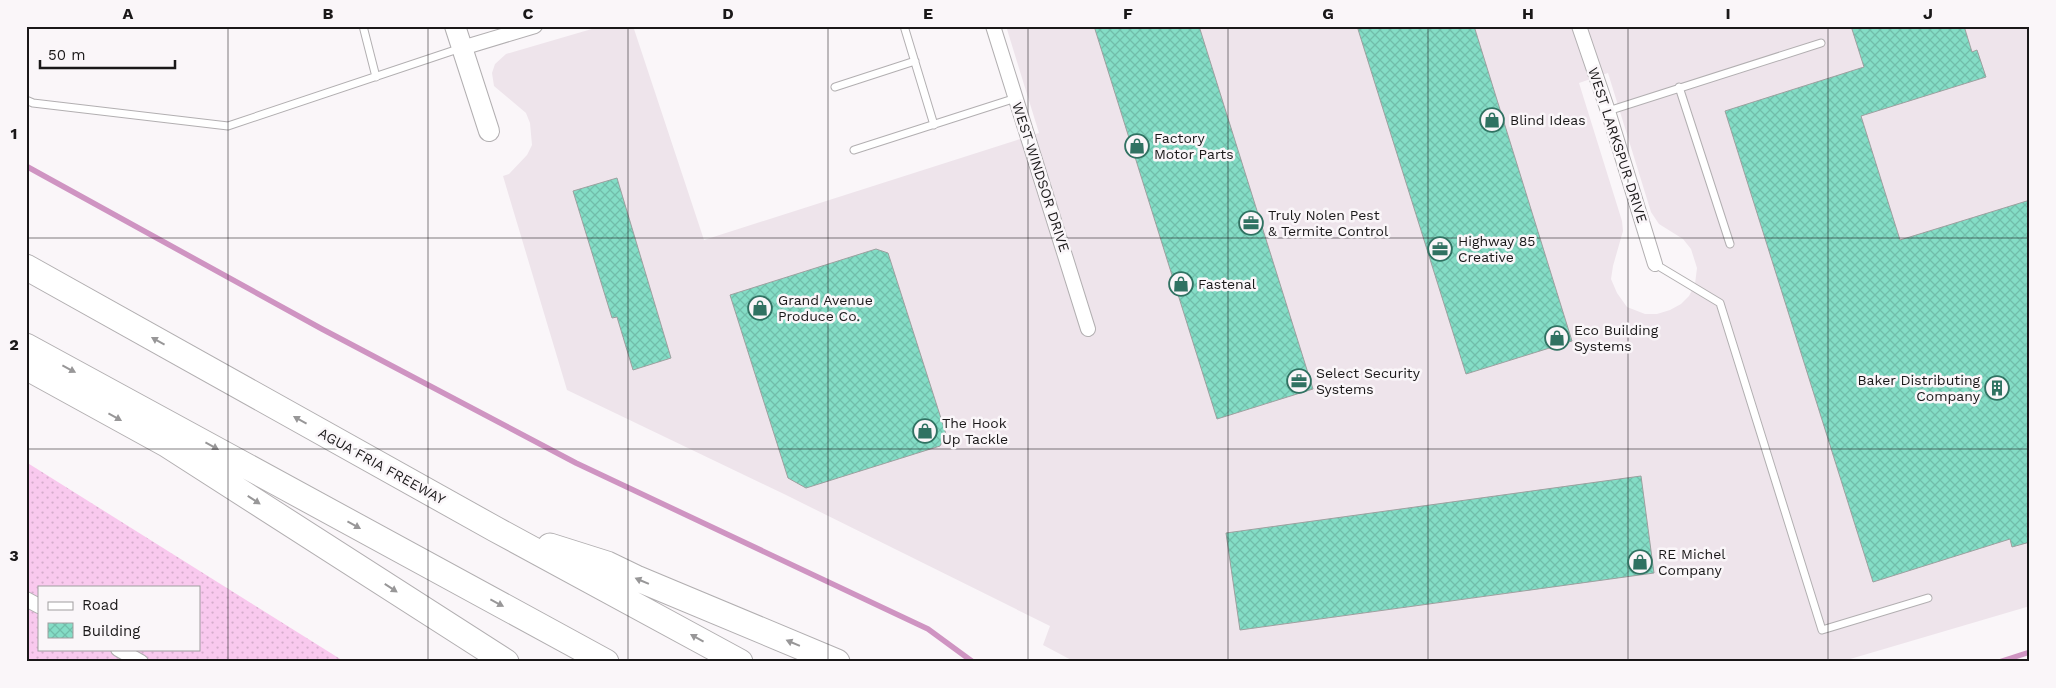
<svg xmlns="http://www.w3.org/2000/svg" width="2056" height="688" viewBox="0 0 2056 688" font-family="'Work Sans',sans-serif">
<style>
.built{fill:#eee4eb;fill-rule:evenodd}
.grass{fill:url(#grass-dots);fill-rule:evenodd}
.lines{fill:none;stroke-linecap:round;stroke-linejoin:round}
.stream{stroke:#cf94c2;stroke-width:5.5}
.building{fill:url(#building-cross-hatch);stroke:#9ca09f}
.lane-casing{stroke:#b2afb1;stroke-width:9}
.street-casing{stroke:#b2afb1;stroke-width:16}
.secondary-casing{stroke:#b2afb1;stroke-width:22}
.highway-casing{stroke:#b2afb1;stroke-width:27}
.lane{stroke:#fff;stroke-width:7}
.street{stroke:#fff;stroke-width:14}
.secondary{stroke:#fff;stroke-width:20}
.highway{stroke:#fff;stroke-width:25}
.oneway{fill:#989798}
.grid{fill:none;stroke:#1a1819;stroke-width:1;stroke-opacity:0.55}
.labels{text-anchor:middle;dominant-baseline:central;stroke-width:5;stroke-linejoin:round;paint-order:stroke}
.poi-label{font-size:14px;fill:#1a1819;stroke:#faf6f9;text-anchor:start}
.street-label{font-size:14px;fill:#1a1819;stroke:#faf6f9}
.neatline{fill:none;stroke:#1a1819;stroke-width:2}
.grid-label{font-size:16px;text-anchor:middle;font-weight:bold;fill:#1a1819}
</style>
<defs>
<pattern id="grass-dots" width="8" height="8" patternUnits="userSpaceOnUse" patternTransform="scale(1.25)"><rect width="8" height="8" fill="#f9c9ee"/><path d="M2 2h.1M6 6h.1" fill="none" stroke="#d5accc" stroke-width="1.8" stroke-linecap="round"/></pattern>
<pattern id="building-cross-hatch" width="8" height="8" patternUnits="userSpaceOnUse" patternTransform="scale(1.25)"><rect width="8" height="8" fill="#84ddc6"/><path d="M0 0l8 8M0 8l8-8" fill="none" stroke="#71bdaa"/></pattern>
</defs>
<rect width="100%" height="100%" fill="#faf6f9"/>
<path class="built" d="M602 26H633L704 240 1039 133 1006 26H2030V606L1840 662H1075L1043 645 1050 626 784 494 567 390 503 176 509 174 527 155 532 145 530 123 526 113 494 86 492 73 495 64 506 54ZM1608 73 1651 212 1659 224 1683 239 1691 249 1697 268 1695 284 1689 296 1681 304 1670 310 1657 314H1645L1627 307 1617 293 1611 279 1613 266 1623 231 1622 221 1579 83Z"/>
<path class="grass" d="M26 462 345 662H26ZM39 587H199V649H39Z"/>
<g class="lines">
<path class="stream" d="M26 166 322 329 576 463 928 629 973 662
M1999 662 2030 652"/>
</g>
<path class="building" d="M1094 26H1199L1313 389 1217 419Z
M1357 26H1474L1572 341 1466 374Z
M1851 26H1964L1972 52 1977 50 1986 77 1861 116 1900 240 2030 200V542L2012 547 2010 539 1873 582 1725 111 1864 67Z
M617 178 671 358 633 370 617 317 612 318 573 191Z
M876 249 888 253 946 434 940 446 806 488 788 478 730 295Z
M1641 476 1654 573 1240 630 1226 533Z"/>
<g class="lines">
<g class="lane-casing">
<path id="lane" d="M363 26 376 77
M904 26 934 125
M835 87 915 61
M1679 87 1730 244
M26 100 33 103 228 126 461 48
M1608 111 1821 43
M854 150 1016 98
M1655 264 1720 303 1822 630 1928 598"/>
</g>
<g class="street-casing">
<path id="street" d="M993 26 1088 329
M1579 26 1608 111 1655 264
M462 48 535 26
M26 599 39 606
M118 649 141 662"/>
</g>
<g class="secondary-casing">
<path id="secondary" d="M455 26 489 131"/>
</g>
<g class="highway-casing">
<path id="highway" d="M26 267 495 529 740 662
M26 346 606 662
M26 367 166 444 506 662
M550 546 607 564 636 578 837 662"/>
</g>
<use href="#lane" class="lane"/>
<use href="#street" class="street"/>
<use href="#secondary" class="secondary"/>
<use href="#highway" class="highway"/>
</g>
<defs><path id="oneway-solid" d="M-6-.8H1V-3.2L6.5 0L1 3.2V.8H-6Z" transform="scale(1.25)"/></defs>
<g class="oneway">
<use href="#oneway-solid" transform="translate(158 341) rotate(-151)"/>
<use href="#oneway-solid" transform="translate(69 369) rotate(28)"/>
<use href="#oneway-solid" transform="translate(115 417) rotate(29)"/>
<use href="#oneway-solid" transform="translate(300 420) rotate(-151)"/>
<use href="#oneway-solid" transform="translate(212 446) rotate(29)"/>
<use href="#oneway-solid" transform="translate(254 500) rotate(33)"/>
<use href="#oneway-solid" transform="translate(354 525) rotate(29)"/>
<use href="#oneway-solid" transform="translate(642 581) rotate(-157)"/>
<use href="#oneway-solid" transform="translate(391 588) rotate(33)"/>
<use href="#oneway-solid" transform="translate(497 603) rotate(28)"/>
<use href="#oneway-solid" transform="translate(697 638) rotate(-151)"/>
<use href="#oneway-solid" transform="translate(793 643) rotate(-157)"/>
</g>
<path class="grid" d="M228 26V662M428 26V662M628 26V662M828 26V662M1028 26V662M1228 26V662M1428 26V662M1628 26V662M1828 26V662M26 238H2030M26 449H2030"/>
<defs>
<g id="shop-ring" transform="scale(1.25)"><circle r="9.5" fill="#faf6f9" stroke="#307262" stroke-width="1.5"/><path d="M-5-2.5h2.3a2.7 3.5 0 0 1 5.4 0H5L5.5 6h-11ZM-1.5-2.5h3a1.5 2.3 0 0 0-3 0Z" fill="#307262"/></g>
<g id="office-ring" transform="scale(1.25)"><circle r="9.5" fill="#faf6f9" stroke="#307262" stroke-width="1.5"/><path d="M-6-3h4V-5.5h4V-3h4V5H-6ZM-1-4.5V-3h2v-1.5ZM-6 0V1H6V0Z" fill="#307262"/></g>
<g id="building-ring" transform="scale(1.25)"><circle r="9.5" fill="#faf6f9" stroke="#307262" stroke-width="1.5"/><path d="M-4-6H4V6H1V3H-1V6H-4ZM-2.5-4.3h1.7v1.8h-1.7ZM.8-4.3h1.7v1.8H.8ZM-2.5-1h1.7V.8h-1.7ZM.8-1h1.7V.8H.8Z" fill="#307262"/></g>
</defs>
<g fill-rule="evenodd">
<use href="#shop-ring" x="1492" y="120"/>
<use href="#shop-ring" x="1137" y="146"/>
<use href="#office-ring" x="1251" y="223"/>
<use href="#office-ring" x="1440" y="249"/>
<use href="#shop-ring" x="1181" y="284"/>
<use href="#shop-ring" x="760" y="308"/>
<use href="#shop-ring" x="1557" y="338"/>
<use href="#office-ring" x="1299" y="381"/>
<use href="#building-ring" x="1997" y="388"/>
<use href="#shop-ring" x="925" y="431"/>
<use href="#shop-ring" x="1640" y="562"/>
</g>
<g class="labels">
<g class="poi-label">
<text x="1510" y="120">Blind Ideas</text>
<text x="1154" y="138">Factory<tspan x="1154" dy="16">Motor Parts</tspan></text>
<text x="1268" y="215">Truly Nolen Pest<tspan x="1268" dy="16">&amp; Termite Control</tspan></text>
<text x="1458" y="241">Highway 85<tspan x="1458" dy="16">Creative</tspan></text>
<text x="1198" y="284">Fastenal</text>
<text x="778" y="300">Grand Avenue<tspan x="778" dy="16">Produce Co.</tspan></text>
<text x="1574" y="330">Eco Building<tspan x="1574" dy="16">Systems</tspan></text>
<text x="1316" y="373">Select Security<tspan x="1316" dy="16">Systems</tspan></text>
<text x="1980" y="380" text-anchor="end">Baker Distributing<tspan x="1980" dy="16">Company</tspan></text>
<text x="942" y="423">The Hook<tspan x="942" dy="16">Up Tackle</tspan></text>
<text x="1658" y="554">RE Michel<tspan x="1658" dy="16">Company</tspan></text>
</g>
<g class="street-label">
<text transform="translate(1618 145) rotate(72)">WEST LARKSPUR DRIVE</text>
<text transform="translate(1041 177) rotate(72)">WEST WINDSOR DRIVE</text>
<text transform="translate(382 466) rotate(29)">AGUA FRIA FREEWAY</text>
</g>
</g>
<rect width="2056" height="688" fill="none" stroke="#faf6f9" stroke-width="55"/>
<rect x="38" y="586" width="162" height="65" fill="#faf6f9" stroke="#a09d9f"/>
<rect x="48" y="602" width="25" height="8" fill="#ffffff" stroke="#a09d9f"/>
<text x="82" y="610" font-size="15" fill="#1a1819">Road</text>
<rect x="48" y="623" width="25" height="15" fill="url(#building-cross-hatch)" stroke="#a09d9f"/>
<text x="82" y="636" font-size="15" fill="#1a1819">Building</text>
<path d="M40 60v8h135v-8" fill="none" stroke="#1a1819" stroke-width="2.5"/>
<text x="48" y="60" font-size="15" fill="#1a1819" stroke="#faf6f9" stroke-width="4" paint-order="stroke">50 m</text>
<rect x="28" y="28" width="2000" height="632" class="neatline"/>
<g class="grid-label">
<text x="128" y="19">A</text>
<text x="328" y="19">B</text>
<text x="528" y="19">C</text>
<text x="728" y="19">D</text>
<text x="928" y="19">E</text>
<text x="1128" y="19">F</text>
<text x="1328" y="19">G</text>
<text x="1528" y="19">H</text>
<text x="1728" y="19">I</text>
<text x="1928" y="19">J</text>
<text x="14" y="139">1</text>
<text x="14" y="350">2</text>
<text x="14" y="561">3</text>
</g>
</svg>
